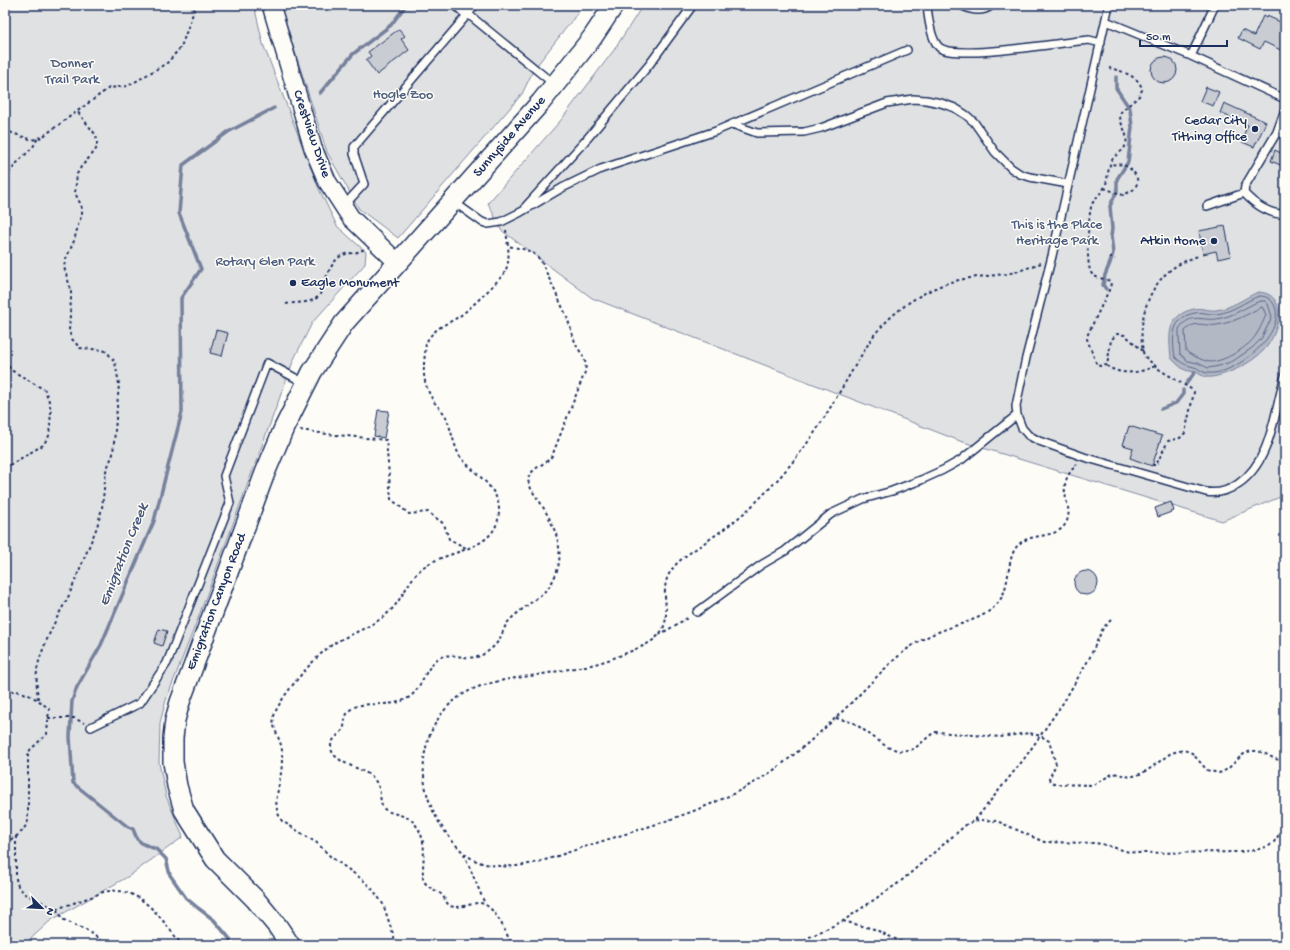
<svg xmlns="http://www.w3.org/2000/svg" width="1290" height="950" viewBox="0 0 1290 950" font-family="'Gochi Hand',sans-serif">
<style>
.green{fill:#e0e1e3;stroke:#7e88a0}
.water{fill:#b3b8c5;stroke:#76819c}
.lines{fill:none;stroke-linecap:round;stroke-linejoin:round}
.shore{stroke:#586687;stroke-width:1}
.stream{stroke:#76819c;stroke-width:3.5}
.building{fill:#c9ccd3;stroke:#1b2f5e}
.service-casing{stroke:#1b2f5e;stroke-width:10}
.tertiary-casing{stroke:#1b2f5e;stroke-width:20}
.secondary-casing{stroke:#1b2f5e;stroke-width:22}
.path{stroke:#1b2f5e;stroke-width:2;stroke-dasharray:3 3;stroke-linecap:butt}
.service{stroke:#fdfcf7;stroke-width:7}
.tertiary{stroke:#fdfcf7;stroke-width:17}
.secondary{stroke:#fdfcf7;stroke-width:19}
.poi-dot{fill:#1b2f5e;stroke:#fdfcf7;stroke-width:1.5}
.labels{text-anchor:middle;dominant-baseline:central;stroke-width:3;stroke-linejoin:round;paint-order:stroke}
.park-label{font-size:14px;fill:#4c5c7f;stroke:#fdfcf7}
.poi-label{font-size:14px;fill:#1b2f5e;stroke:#fdfcf7;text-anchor:end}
.street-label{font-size:14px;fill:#1b2f5e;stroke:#fdfcf7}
.water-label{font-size:15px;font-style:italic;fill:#49587d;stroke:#fdfcf7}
</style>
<rect width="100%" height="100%" fill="#fdfcf7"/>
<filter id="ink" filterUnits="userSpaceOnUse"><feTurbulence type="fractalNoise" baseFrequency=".025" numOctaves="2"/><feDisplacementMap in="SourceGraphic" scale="8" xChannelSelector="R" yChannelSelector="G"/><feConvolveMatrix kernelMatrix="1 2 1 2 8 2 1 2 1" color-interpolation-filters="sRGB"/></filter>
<g filter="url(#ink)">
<path class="green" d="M5 5H254L263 44 319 189 337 226 366 252 365 264 312 323 294 359 200 613 166 700 160 723 159 763 166 796 183 837 129 876 50 921 24 945H5Z
M280 5H584L534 69 522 94 398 238 359 209 327 152Z
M643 5H1285V495L1222 521 960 441 592 298 501 230 488 203 561 120 614 50Z"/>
<path class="water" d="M1258 292C1290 293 1279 335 1263 351 1253 361 1240 368 1227 373 1221 375 1212 378 1206 377 1202 376 1198 373 1195 372 1191 371 1186 371 1183 369 1179 366 1175 362 1171 358 1169 336 1166 315 1194 309 1201 307 1208 311 1216 310 1232 308 1244 298 1258 292Z"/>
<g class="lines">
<path class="shore" d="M1259 296C1267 296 1272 299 1275 307 1285 335 1234 376 1208 373 1204 373 1200 370 1197 368 1185 364 1185 366 1175 357 1172 338 1171 317 1195 313 1202 311 1209 315 1217 314 1235 311 1243 302 1259 296Z
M1260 301H1265L1268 304 1272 317 1261 339 1252 348 1233 361 1219 366 1208 368 1198 363 1188 361 1180 354 1179 337V329C1190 312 1202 321 1216 319 1236 316 1244 307 1260 301Z
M1261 307 1263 308 1266 315C1263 322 1260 329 1256 335 1249 347 1225 361 1211 362 1206 362 1190 355 1186 351L1185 331C1195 319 1205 327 1217 325 1235 322 1246 315 1261 307Z"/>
<path class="stream" d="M320 93 353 54 391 25 406 5
M1106 289 1103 285 1105 275 1110 263 1113 253 1111 236 1112 229 1110 206 1117 191V179L1128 162 1132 127 1130 109 1116 88V77
M1186 384 1195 372
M1161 409 1176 403 1183 394V390
M235 945 214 920 198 908 186 898 170 875 166 859 156 849 143 844 137 839 133 829 128 827 73 783 70 737 72 701 77 687 101 645 154 521 182 412 181 298 201 269 179 213 183 165 228 132 274 108"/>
</g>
<path class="building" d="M1263 16 1266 18 1267 16 1285 24V52L1264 42 1260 49 1238 38 1242 30 1254 36Z
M399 29 405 36 401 39 409 50 377 75 366 60 371 56 368 52Z
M1151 70a13 13 0 1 1 26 0a13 13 0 1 1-26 0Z
M1206 87 1219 92 1213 106 1200 101Z
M1224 103 1266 122 1257 142H1256L1254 147 1242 142 1245 136H1243L1248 125 1220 113Z
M1275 150 1285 155V167L1271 161Z
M1225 226 1231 256 1218 259 1216 251 1203 254 1199 231Z
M216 330 228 333 222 356 210 353Z
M378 410 389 411 384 438 374 436Z
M1129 426 1162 436 1152 466 1130 458 1133 448 1123 445Z
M1171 502 1174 511 1158 517 1155 508Z
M1074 583a12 12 0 1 1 24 0a12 12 0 1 1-24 0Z
M159 629 167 631 162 646 154 643Z"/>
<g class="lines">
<g class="service-casing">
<path id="service" d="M455 5 467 16
M927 5C928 16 931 41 940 48 958 60 1063 42 1089 40L1101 43
M961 5C972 11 982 13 992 5
M1109 5 1052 256 1026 358 1016 406 1017 415 1022 428 1028 435 1039 441 1084 457 1206 492C1218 494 1228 491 1238 484 1272 461 1274 412 1285 376
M468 14 475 5
M1106 21 1191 56 1285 99
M1191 56 1215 5
M1285 110 1277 132 1285 135
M732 124 757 133 804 132 821 128 887 103 913 99 926 100 941 103 955 108 966 115 974 122 995 152 1011 168 1020 174 1030 177 1068 184
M1277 132 1245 186 1244 193C1254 204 1270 215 1285 214
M454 202 482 222 488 224 501 222 521 212 562 188 601 169 716 131 907 50
M526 206 586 140 649 65 693 5
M1207 206 1244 193
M345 207 351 198 364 184 354 154V147L468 14 555 85
M697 612 761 565 785 551 831 514 863 499 892 491 921 480 943 470 961 460 1017 415
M91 727 140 703 167 663 230 503 224 476 267 363 305 383"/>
</g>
<g class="tertiary-casing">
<path id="tertiary" d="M271 5 313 148 327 181 351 218 398 263"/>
</g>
<g class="secondary-casing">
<path id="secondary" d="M290 945 278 927 255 899 215 859 184 810 177 786 173 762V738L175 720 180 702 265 473 284 428 312 372 344 323 541 102 592 38 614 5"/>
</g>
<path class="path" d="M5 129 12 133 32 140 42 137 109 88 128 86 167 63 181 47 196 5
M5 178 17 163 33 147 38 138
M1104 188 1123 195C1127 193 1134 191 1136 186 1141 178 1131 167 1123 165 1119 164 1115 164 1110 165
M506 230 508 246C522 249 532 249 541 261L567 317 576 345 583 356 586 364 585 372 552 456C545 465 532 467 528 479 529 488 535 495 540 502 551 520 562 541 559 562 558 570 554 580 549 587 538 599 520 609 508 622 504 627 503 633 500 638 496 646 487 653 480 656 468 661 452 652 441 657 427 663 423 685 412 695 393 712 362 697 349 711 343 718 346 726 342 731 338 736 330 740 331 748 333 763 361 767 372 777 383 788 378 796 383 808 392 816 407 813 415 824 426 838 424 852 423 868 423 873 422 877 424 881 427 887 435 890 441 894 445 898 446 903 450 906 460 909 469 904 478 903 494 902 506 933 512 945
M1109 257 1115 259
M1041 263C1030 267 1018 272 1006 274 988 276 969 277 951 282 920 292 895 310 874 335 854 366 837 398 817 429 801 453 782 476 762 496 746 513 726 528 707 541 695 550 679 558 671 571 653 596 685 626 643 646 627 653 608 661 591 665 573 668 555 672 537 675 496 681 457 684 435 724 415 760 423 803 447 834 462 854 473 864 499 866 529 869 561 854 590 845 653 825 725 806 778 767 806 746 831 723 855 699 872 682 888 664 906 650 917 642 929 635 941 631 960 623 983 620 997 604 1012 587 1005 559 1018 545 1030 532 1057 540 1066 523 1076 504 1051 490 1077 464
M286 304C297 302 311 304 319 296 325 284 329 261 343 255 350 252 357 254 364 249
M1143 351 1125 335 1117 334 1111 340 1107 366C1122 376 1140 373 1155 366
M5 361 11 370 45 390 49 401 51 412 49 436 43 445 5 468
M1107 365 1100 366 1097 365 1087 339 1088 334 1110 288 1111 283C1107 277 1097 280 1092 274 1085 267 1088 214 1092 204 1096 197 1103 192 1106 184 1108 176 1108 167 1112 160 1116 153 1124 152 1126 144 1129 130 1117 124 1121 112L1139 96 1142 90C1141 77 1120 70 1109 68
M300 430 327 434 386 440 391 499 409 514 428 512 444 524 449 539 468 549
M1152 465H1156L1168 441 1180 438 1185 433 1194 392 1191 389 1160 370 1144 356C1137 327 1145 292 1168 272 1177 264 1187 260 1198 256
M659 635 689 617
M5 691C22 689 37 698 49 709L47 734 30 750 28 755V821C24 831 16 839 5 841
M38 699C37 690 36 680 37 671 38 656 58 613 67 600L97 527 102 508 106 471 113 454 119 384 115 362 107 352 103 350 80 348 72 339 69 331 71 299V290L64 267 65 261 74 241 79 222 82 215V209L81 205 75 193 77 174 81 167 95 151 97 147V139L95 134 77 111
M48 718H74L84 723
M836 718 854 723 887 747 900 751 914 749 933 733 936 732 1000 737 1029 733 1041 736 1049 741 1056 764 1049 779 1050 781 1056 784 1093 785 1114 773 1130 777 1140 774 1148 770 1171 753 1184 750 1192 753 1207 770 1218 773C1232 771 1238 753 1252 751 1265 750 1273 761 1285 761
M975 820 1024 759 1063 703 1089 659 1103 628 1111 620
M16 836V879L18 886 25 894 56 909 64 920 90 932 106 945
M464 854 485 904
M56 909C68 905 79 901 91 897 97 895 103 891 109 891 143 887 163 922 182 945
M843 921 874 929 908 945
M395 945 394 937 383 904 374 891 363 880 331 857 317 843 282 821C272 806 278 794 280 778 282 770 282 761 282 754 283 739 269 728 275 713 283 693 319 651 338 641 357 631 377 625 392 609 404 596 410 576 425 566 450 549 499 551 499 510 499 486 471 472 459 455 453 442 451 429 446 417 443 410 436 406 433 400 420 379 424 366 426 343 435 325 451 324 465 312 478 301 491 288 503 275 509 266 509 257 508 246
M793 945 843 921 900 882 967 824 974 821 982 820 997 821 1044 842 1094 843 1102 844 1129 852 1139 853 1241 852 1259 849 1269 846 1274 842 1285 826"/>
<use href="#service" class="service"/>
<use href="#tertiary" class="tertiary"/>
<use href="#secondary" class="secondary"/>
</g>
</g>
<g class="poi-dot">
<circle cx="1255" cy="129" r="4"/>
<circle cx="1214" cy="241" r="4"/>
<circle cx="293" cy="283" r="4"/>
</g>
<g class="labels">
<g class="park-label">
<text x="72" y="64">Donner<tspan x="72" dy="16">Trail Park</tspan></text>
<text x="403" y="95">Hogle Zoo</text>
<text x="1057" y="225">This is the Place<tspan x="1057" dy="16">Heritage Park</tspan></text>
<text x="265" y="262">Rotary Glen Park</text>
</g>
<g class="poi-label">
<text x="1247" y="121">Cedar City<tspan x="1247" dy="16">Tithing Office</tspan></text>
<text x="1206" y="241">Atkin Home</text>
<text x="301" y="283" text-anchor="start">Eagle Monument</text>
</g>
<g class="street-label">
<text transform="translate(311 134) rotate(71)">Crestview Drive</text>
<text transform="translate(510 137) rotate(-49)">Sunnyside Avenue</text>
<text transform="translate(217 602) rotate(-69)">Emigration Canyon Road</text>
</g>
<g class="water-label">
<text transform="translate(124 555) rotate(-68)">Emigration Creek</text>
</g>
</g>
<rect width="1290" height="950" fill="none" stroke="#fdfcf7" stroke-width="20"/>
<rect x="10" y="10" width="1270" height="930" fill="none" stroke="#1b2f5e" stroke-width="1.5" filter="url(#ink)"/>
<g transform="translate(42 908) rotate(114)" stroke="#fdfcf7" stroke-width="3" paint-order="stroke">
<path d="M0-3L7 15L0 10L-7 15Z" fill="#1b2f5e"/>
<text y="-6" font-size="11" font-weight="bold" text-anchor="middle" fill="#1b2f5e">N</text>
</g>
<path d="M1140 40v6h87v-6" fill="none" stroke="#1b2f5e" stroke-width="2"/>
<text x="1146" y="40" font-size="12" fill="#1b2f5e" stroke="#fdfcf7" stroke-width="3" paint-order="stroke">50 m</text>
</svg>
